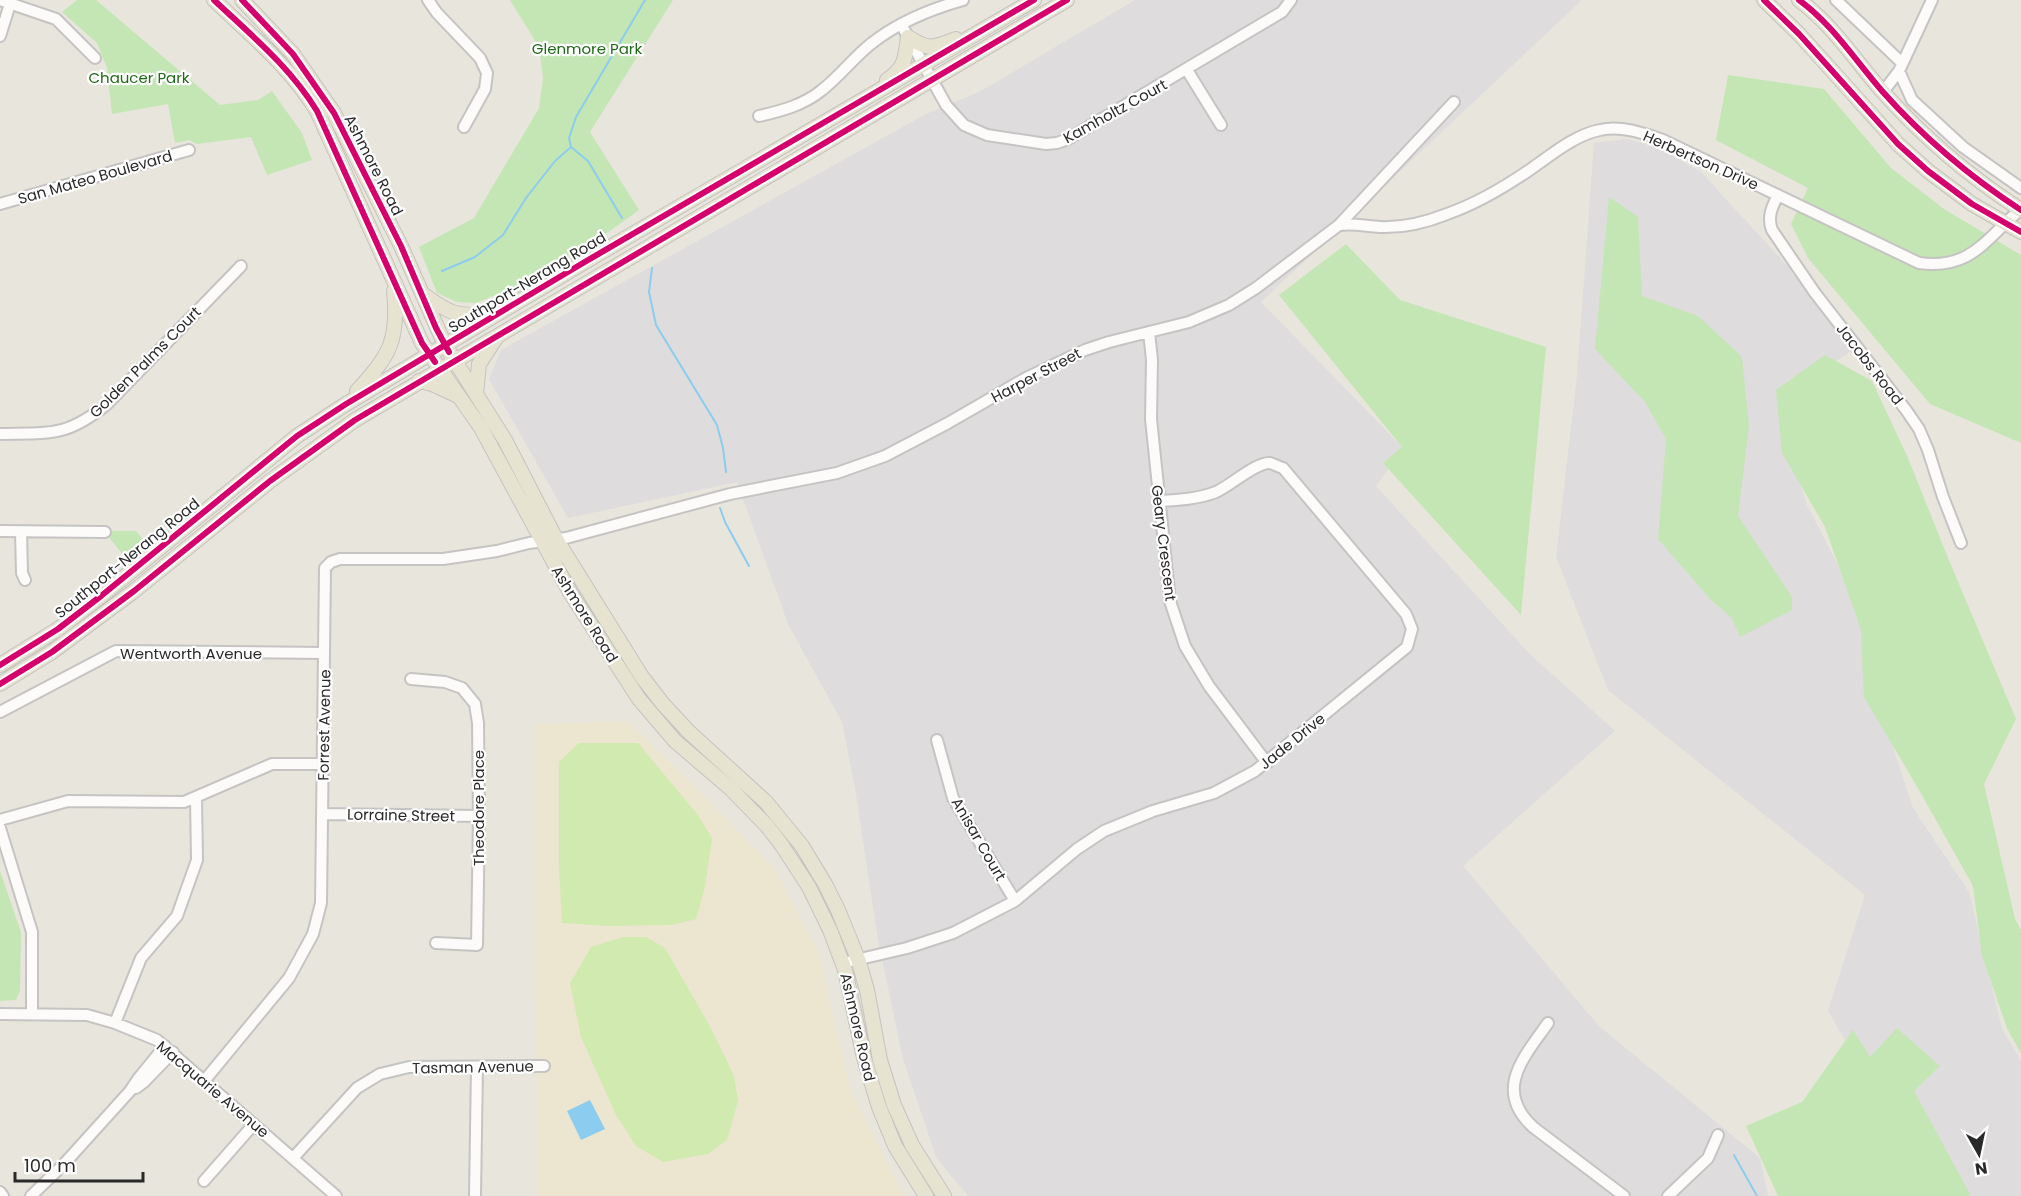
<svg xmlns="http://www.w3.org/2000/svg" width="2021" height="1196" viewBox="0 0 2021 1196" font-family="Poppins,sans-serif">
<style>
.industrial{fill:#dedcdd}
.education{fill:#ece6d1}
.green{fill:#c4e6b4}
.pitch{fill:#d0eab0}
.water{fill:#8cccee}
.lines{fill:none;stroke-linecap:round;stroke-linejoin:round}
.stream{stroke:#8cccee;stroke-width:2}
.minor-casing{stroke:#c5c4c3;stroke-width:14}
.major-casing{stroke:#c4c3c0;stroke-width:16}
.minor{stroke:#fcfbfa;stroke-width:10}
.major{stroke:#e7e3d1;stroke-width:14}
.cycleway-casing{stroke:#fff;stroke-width:10}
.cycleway{stroke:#d6006c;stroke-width:6}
.labels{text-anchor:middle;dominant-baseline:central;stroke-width:4.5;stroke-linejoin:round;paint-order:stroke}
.park-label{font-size:15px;fill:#1e6a15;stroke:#fff}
.street-label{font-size:15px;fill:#292929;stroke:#fff}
</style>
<rect width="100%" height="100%" fill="#e8e5dd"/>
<path class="industrial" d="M1135 0H1582L1261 302 1403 448 1376 486 1530 654 1615 731 1463 866 1600 1027 1760 1158 1768 1196H968L936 1157 903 1059 878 940 855 788 842 722 788 624 737 482 568 518 489 379 501 350 926 114 981 91Z
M1627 139 1657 147 1701 172 1791 270 1851 351 1783 396 1788 445 1807 505 1865 617 1874 690 1913 808 1969 892 2002 1029 2021 1061V1196H1937L1828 1011 1865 895 1608 690 1556 557 1577 376 1594 143Z"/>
<path class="education" d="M628 721 695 787 775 869 819 954 851 1091 904 1196H537L535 724Z"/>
<path class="green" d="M77 0H96L220 105 258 100 272 91 302 133 312 160 267 175 251 137 197 144 189 140 175 143 168 104 112 114 107 68 97 43 62 12Z
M510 0H673L590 132 639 210 610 231 510 289 476 303 457 302 437 293 419 247 474 218 539 108 543 78 539 47Z
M1728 75 1824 89 1891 168 1944 209 2021 255V443L1930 404 1808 258 1791 224 1808 188 1716 140Z
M1609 197 1638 217 1642 296 1698 316 1742 357 1749 426 1738 516 1792 597V610L1740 637 1732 618 1711 600 1658 539 1666 439 1645 402 1595 349Z
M1346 244 1400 300 1546 347 1521 615 1383 463 1402 447 1279 295Z
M1825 355 1872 381 1908 458 1948 558 2016 719 1984 784 2015 919 2021 930V1054L2007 1028 1982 956 1973 886 1919 790 1864 697 1861 630 1825 527 1782 453 1776 390Z
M107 531H136L144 541 124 556 107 535Z
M0 871 21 932 20 991 16 1000 0 1001Z
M1897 1028 1940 1066 1914 1091 1971 1196H1778L1746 1126 1802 1102 1853 1030 1870 1057Z"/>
<path class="pitch" d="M579 743H638L697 814 712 838 705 887 696 919 672 925 607 926 562 923 559 867V762Z
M623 937H646L665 948 712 1030 734 1076 738 1101 727 1140 708 1154 663 1162 636 1146 616 1115 581 1037 570 983 591 947Z"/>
<path class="water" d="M590 1100 605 1129 581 1140 567 1111Z"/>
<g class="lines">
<path class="stream" d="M622 218 588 161 571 147 569 138 576 117 645 0
M652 268 649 292 656 325 717 425 723 448 726 472
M442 271 475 257 503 235 526 198 555 161 571 147
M720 508 725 522 749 566
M1734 1155 1757 1196"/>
<g class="minor-casing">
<path id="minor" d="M0 0 56 19 95 58
M428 0 437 13 480 58 487 73 485 89 464 127
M1836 0 1902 63
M901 24 946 105 964 125 987 135 1046 144 1057 143 1068 139 1282 12 1291 0
M0 36 10 4
M1187 70 1221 125
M1899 71 1912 100 1963 147 2021 188
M1883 92 1899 71 1932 0
M759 116C781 111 804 105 822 90 840 76 854 57 872 43 900 21 931 9 963 0
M1778 195C1772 207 1767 217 1772 230L1815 293 1906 410 1919 429 1928 450 1943 497 1961 543
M0 204 189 150
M1339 225C1353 223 1365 226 1380 227 1402 228 1427 222 1447 214 1476 204 1503 188 1528 171 1550 156 1574 135 1600 130 1621 125 1643 133 1663 140L1919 263C1972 270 1985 239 2021 209
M1149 332 1152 360 1151 419 1170 601 1185 646 1209 686 1267 763
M0 434C50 433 67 437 107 404L241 266
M0 531 105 532
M21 532 22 573 25 580
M411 679 445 682 462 688 475 704 478 723 479 816 477 945 436 943
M0 712 116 651 324 653
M937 740 953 798 1015 901
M323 814 479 816
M0 820 68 801 184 802 272 764H323
M0 828 32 932V1014
M843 963 907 948 953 933 1015 901 1077 849 1104 831 1153 811 1214 793 1255 771 1407 647 1412 629 1406 614 1283 468C1279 467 1274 464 1270 463 1256 462 1230 486 1216 492 1198 499 1178 500 1159 501
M0 1014 87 1015 115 1023 157 1040 336 1196
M115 1023 141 958 177 916 197 860 196 797
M1548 1023C1524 1057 1493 1090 1533 1127L1624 1196
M205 1080 289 978 313 934 321 903 325 568 331 562 340 559H443L497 551 529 543 566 538 730 494 837 473 885 456 948 423 1026 378 1085 350 1109 342 1189 322 1229 305 1256 288 1339 225 1454 102
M136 1088 144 1082 173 1052
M293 1158 357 1088 380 1074 409 1067 544 1066
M204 1181 254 1124
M0 1192 3 1196
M31 1196 64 1164 130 1091 138 1079 165 1046
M475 1196 477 1067
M1668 1196 1708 1158 1718 1135"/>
</g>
<g class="major-casing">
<path id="major" d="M214 0C251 35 290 67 317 111L422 343 481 428 571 594 639 699 675 741 731 789 767 826 781 844 809 887 830 930 845 970 864 1058 879 1107 895 1146 926 1196
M242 0 293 54 334 113 401 246 445 345 505 440 556 539 642 677 663 704 689 732 766 802 802 846 825 884 838 910 858 959 867 990 880 1060 894 1105 912 1145 944 1196
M1764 0 1799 34 1898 144 1928 171 1972 204 2021 232
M1799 0C1832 24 1855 60 1882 91 1923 137 1970 177 2021 210
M887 80C906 67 905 58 908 37 930 51 932 48 956 39
M423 294C452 316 458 316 494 315
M419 381 432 384 458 396
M357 391C390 355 399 340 394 291
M476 394 479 364 496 338
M0 665 58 629 101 596 297 436 346 404 583 263 1034 0
M0 684 52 652 134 591 270 481 355 420 1067 0"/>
</g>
<use href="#minor" class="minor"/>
<use href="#major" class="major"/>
<g class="cycleway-casing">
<path id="cycleway" d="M214 0C251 35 290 67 317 111L422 343 435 362
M242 0 293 54 334 113 401 246 436 328 449 352
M1764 0 1799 34 1898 144 1928 171 1972 204 2021 232
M1799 0C1832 24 1855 60 1882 91 1923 137 1970 177 2021 210
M0 665 58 629 101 596 297 436 346 404 583 263 1034 0
M0 684 52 652 134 591 270 481 355 420 1067 0"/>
</g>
<use href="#cycleway" class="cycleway"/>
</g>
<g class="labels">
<g class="park-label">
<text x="587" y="48">Glenmore Park</text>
<text x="139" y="77">Chaucer Park</text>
</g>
<g class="street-label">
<text transform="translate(1115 111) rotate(-29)">Kamholtz Court</text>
<text transform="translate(1701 160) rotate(24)">Herbertson Drive</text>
<text transform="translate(374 165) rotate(63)">Ashmore Road</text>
<text transform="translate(95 177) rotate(-16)">San Mateo Boulevard</text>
<text transform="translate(527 282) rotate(-31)">Southport-Nerang Road</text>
<text transform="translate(145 362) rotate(-45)">Golden Palms Court</text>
<text transform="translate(1870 364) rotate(52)">Jacobs Road</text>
<text transform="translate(1036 375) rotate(-28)">Harper Street</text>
<text transform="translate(1164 543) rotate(83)">Geary Crescent</text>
<text transform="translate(127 558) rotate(-39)">Southport-Nerang Road</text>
<text transform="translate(585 614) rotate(58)">Ashmore Road</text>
<text x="191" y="653">Wentworth Avenue</text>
<text transform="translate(324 725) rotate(-89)">Forrest Avenue</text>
<text transform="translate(1292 741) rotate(-39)">Jade Drive</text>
<text transform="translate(478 808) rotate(-90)">Theodore Place</text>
<text transform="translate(401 815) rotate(1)">Lorraine Street</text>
<text transform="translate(979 839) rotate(60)">Anisar Court</text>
<text transform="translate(858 1027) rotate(77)">Ashmore Road</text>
<text transform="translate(473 1067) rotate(-1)">Tasman Avenue</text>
<text transform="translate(213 1089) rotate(40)">Macquarie Avenue</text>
</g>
</g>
<g transform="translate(1979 1154) rotate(171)" stroke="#ffffff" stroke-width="4.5" paint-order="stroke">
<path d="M0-4.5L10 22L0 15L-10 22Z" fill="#292929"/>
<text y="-9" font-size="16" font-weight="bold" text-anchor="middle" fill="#292929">N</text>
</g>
<path d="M15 1172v9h128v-9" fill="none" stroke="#292929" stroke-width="3"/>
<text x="24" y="1172" font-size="18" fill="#292929" stroke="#ffffff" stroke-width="4.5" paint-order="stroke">100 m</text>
</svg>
